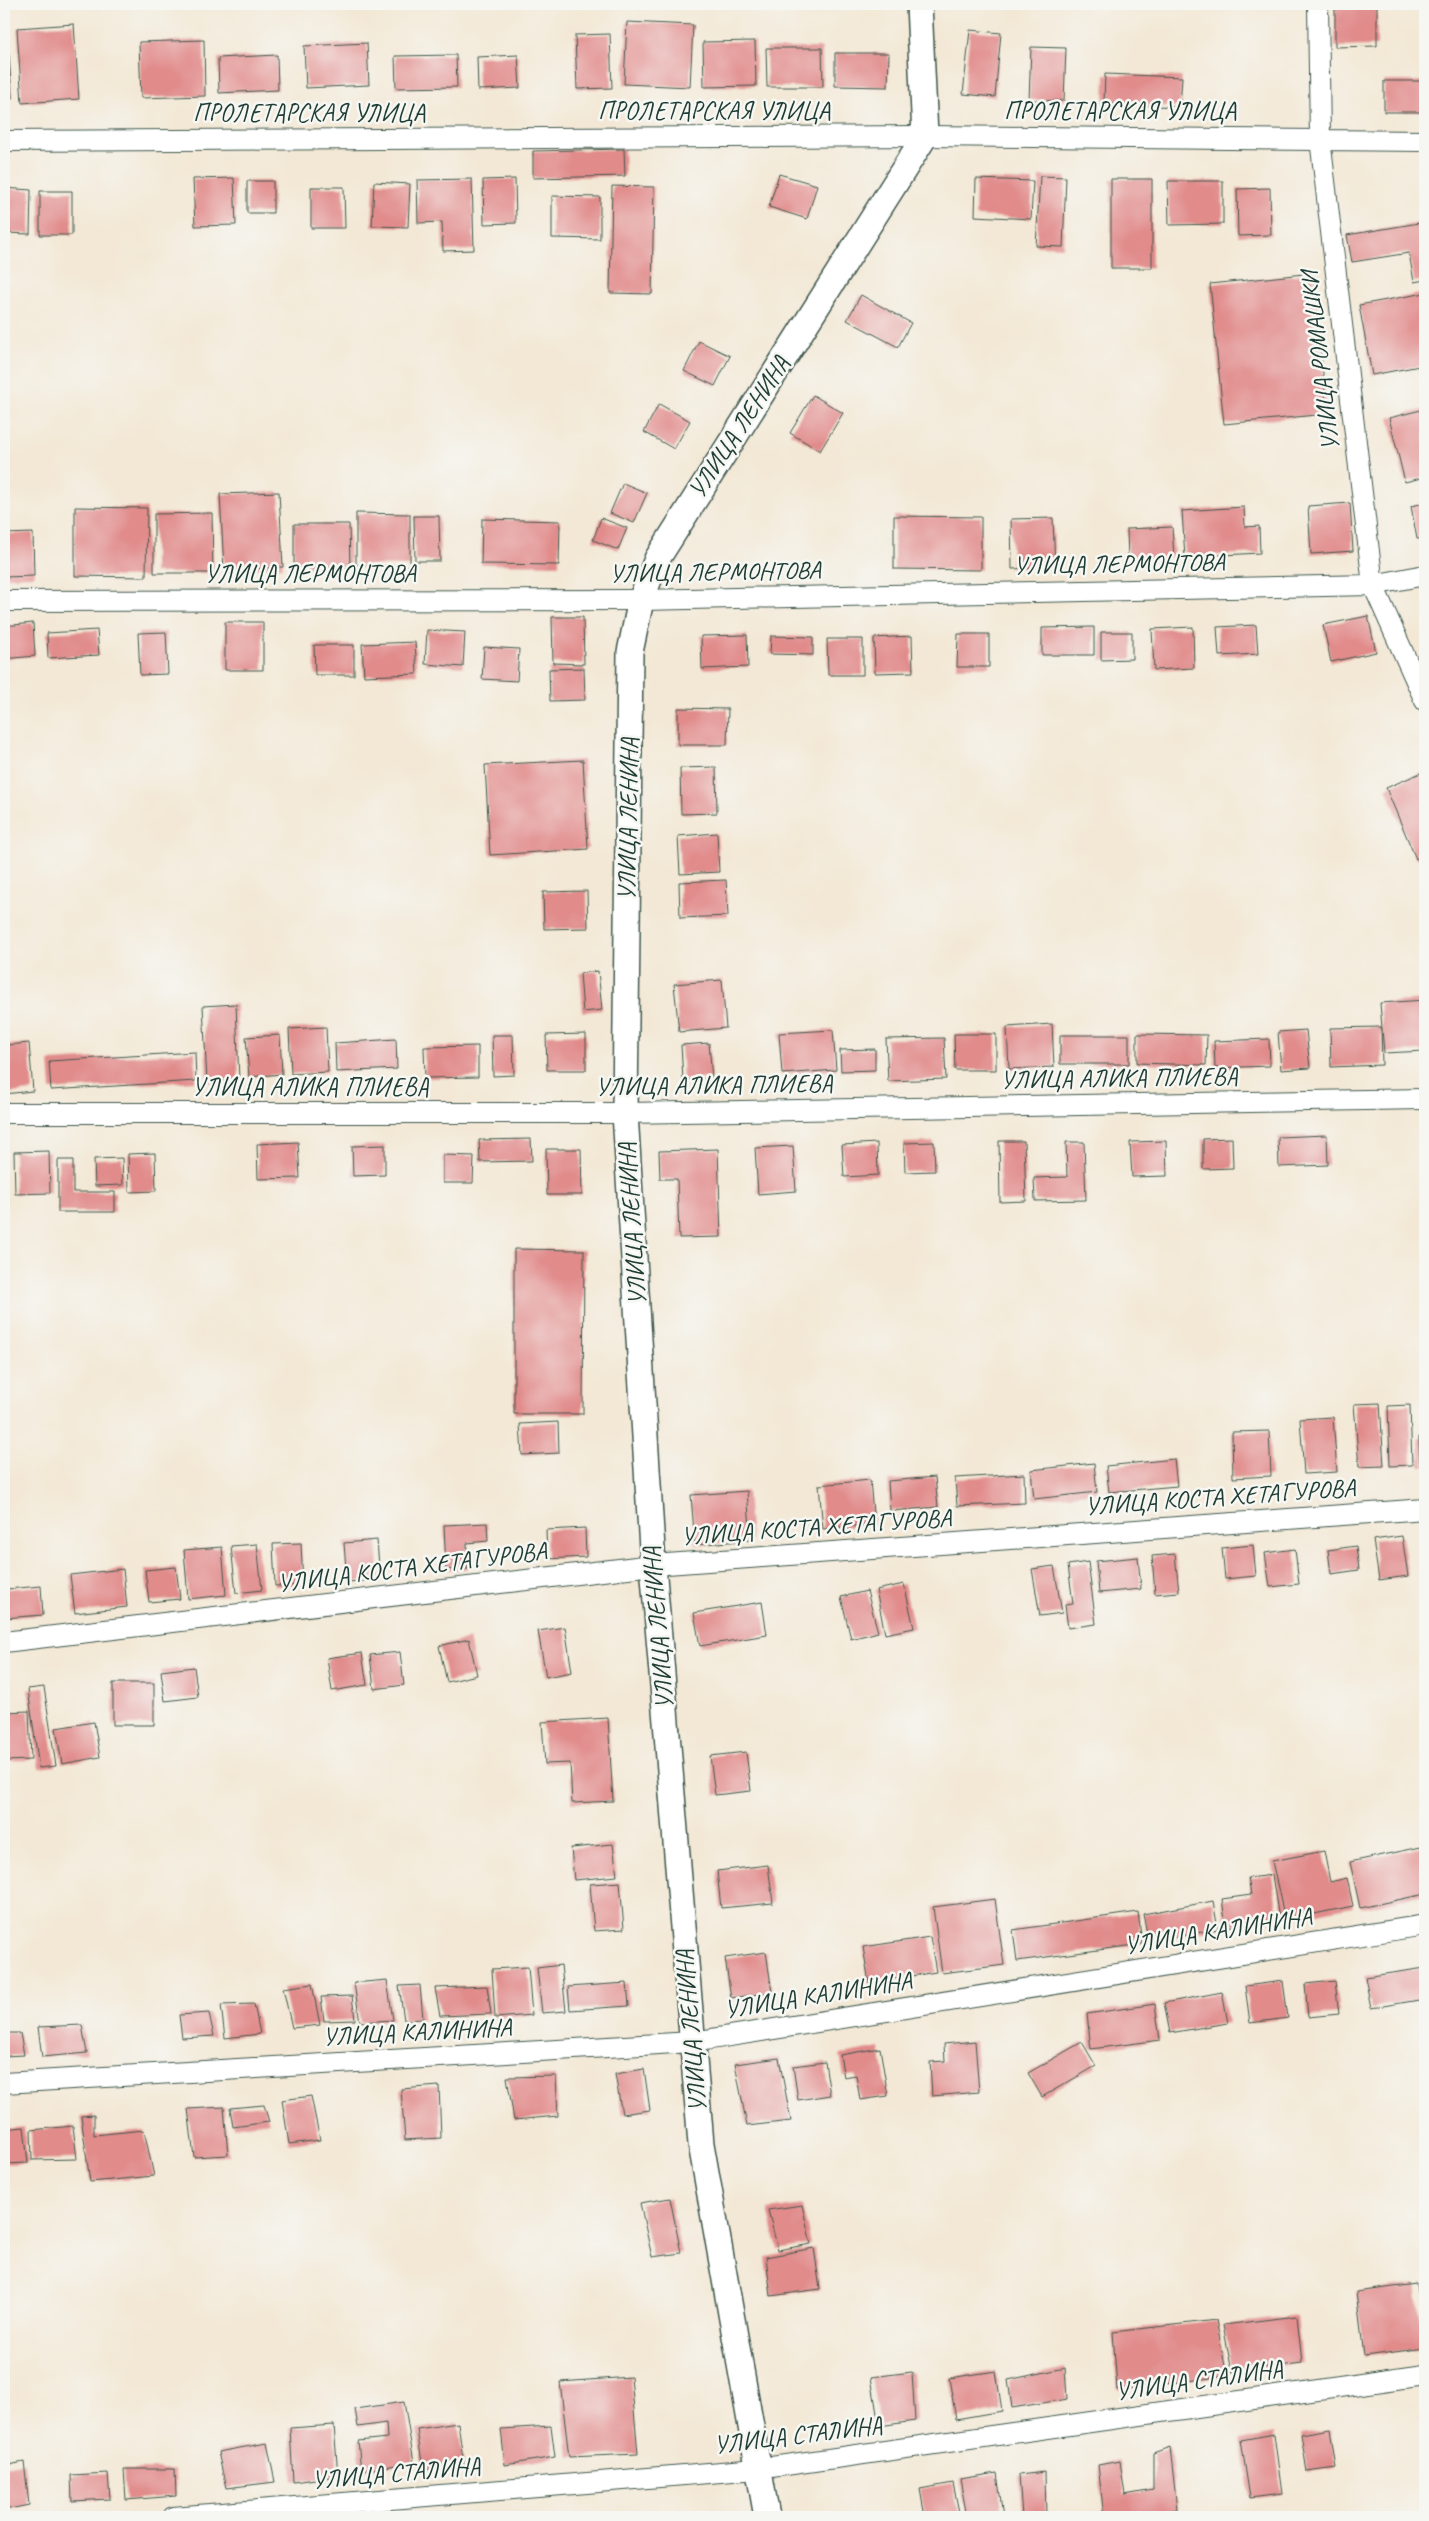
<svg xmlns="http://www.w3.org/2000/svg" width="1429" height="2521" viewBox="0 0 1429 2521" font-family="Caveat,sans-serif">
<style>
.building{fill:#e18b8b}
.lines{fill:none;stroke-linecap:round;stroke-linejoin:round}
.minor-casing{stroke:#3f574c;stroke-width:22}
.tertiary-casing{stroke:#3f574c;stroke-width:28}
.minor{stroke:#fff;stroke-width:20}
.tertiary{stroke:#fff;stroke-width:25}
.labels{text-anchor:middle;dominant-baseline:central;stroke-width:5;stroke-linejoin:round;paint-order:stroke}
.street-label{font-size:25px;fill:#1f3d34;stroke:#f6f6f2}
</style>
<rect width="100%" height="100%" fill="#f6f6f2"/>
<filter id="ink" filterUnits="userSpaceOnUse"><feTurbulence type="fractalNoise" baseFrequency=".02" numOctaves="2"/><feDisplacementMap in="SourceGraphic" scale="10" xChannelSelector="R" yChannelSelector="G"/><feConvolveMatrix kernelMatrix="1 2 1 2 8 2 1 2 1" color-interpolation-filters="sRGB"/></filter>
<filter id="wash" filterUnits="userSpaceOnUse"><feTurbulence type="fractalNoise" baseFrequency=".0096" numOctaves="4" result="noise"/><feDisplacementMap in="SourceGraphic" scale="20" xChannelSelector="R" yChannelSelector="G"/><feGaussianBlur stdDeviation="1.12" result="paint"/><feColorMatrix in="noise" values="0 0 0 0 0 0 0 0 0 0 0 0 0 0 0 0 0 1.4 0 .05"/><feComposite in="paint" operator="in"/></filter>
<g filter="url(#wash)">
<rect width="100%" height="100%" fill="#f3e8d5"/>
<g id="blocks">
<path class="building" d="M1335 4H1377V46L1335 47Z
M627 22 693 25 690 87 624 84Z
M74 24 79 99 22 103 17 28Z
M970 30 1001 33 995 97 963 94Z
M610 34 612 88 577 89 575 35Z
M204 40 205 96 141 98 139 42Z
M755 41 756 86 704 87 703 42Z
M367 43 369 85 306 88 304 46Z
M1031 47 1066 48 1064 101 1029 100Z
M766 48H822L823 87H767Z
M835 53H889L888 87 835 86Z
M4 55H9L12 98H4Z
M277 55 278 90 219 93 218 58Z
M456 55 457 87 396 88 395 56Z
M518 55 520 88 478 90 477 57Z
M1105 74 1182 77 1180 107 1104 104Z
M1384 81H1425V112H1384Z
M624 149 625 176 533 178V151Z
M779 174 817 185 807 219 769 207Z
M1040 176 1066 177 1063 247 1036 246Z
M234 178 236 225 195 226 193 179Z
M472 179 474 250 443 251 442 222 418 223 417 180Z
M515 179 516 223 484 224 483 180Z
M976 179 1033 181 1031 219 975 216Z
M1111 179H1152V268H1111Z
M247 181H273V213H247Z
M1168 181H1223V224L1169 225Z
M374 182 410 184 408 227 372 226Z
M612 186 654 187 652 294 610 293Z
M311 187H344L345 228H311Z
M4 188 31 190 30 234 4 233Z
M1270 188 1271 235 1238 236 1237 189Z
M40 191H72V235H40Z
M552 196 600 197V239L552 238Z
M1425 222V280L1414 282 1409 253 1352 262 1347 235Z
M1313 273 1327 414 1224 424 1210 284Z
M1425 293V365L1372 375 1359 305Z
M861 295 911 323 898 347 847 320Z
M699 341 730 356 715 386 684 371Z
M813 395 843 413 820 451 790 433Z
M659 404 690 421 674 449 644 432Z
M1425 409V477L1405 482 1389 418Z
M623 483 647 493 634 523 610 513Z
M279 492 283 567 224 570 220 494Z
M1350 503 1353 551 1311 554 1308 506Z
M1425 503V538L1417 539 1411 506Z
M75 507 147 508 146 577 75 576Z
M1244 507 1245 527 1259 526 1260 553 1185 557 1182 511Z
M212 513 213 573H154V514Z
M356 513 410 514V566L356 565Z
M414 516H439L440 561H415Z
M894 516 981 517V570L894 569Z
M601 518 627 528 618 550 593 540Z
M1053 518 1055 567 1012 569 1011 519Z
M482 519 560 521 559 565 481 564Z
M294 524H349L350 568H294Z
M1172 527 1174 557 1128 559 1127 529Z
M33 533 34 576 4 577V534Z
M1368 616 1376 652 1331 662 1323 625Z
M552 617H583L584 664 553 663Z
M225 622H263V670H225Z
M33 623 35 656 4 659V626Z
M1256 625 1258 654 1219 656 1217 627Z
M1094 627V655H1042V628Z
M1193 627 1194 668 1154 670 1152 629Z
M97 630 99 655 48 658 47 633Z
M427 630 465 632 463 667 425 664Z
M166 632 168 674 140 675 138 633Z
M1101 632H1132V659L1101 660Z
M958 634H989V667H957Z
M747 635 748 667 702 669 701 636Z
M771 636 813 637V655L770 654Z
M912 636 913 672 875 673 874 638Z
M827 639H863V675H828Z
M415 642 417 674 364 676 362 644Z
M314 645H354V675H315Z
M484 647 519 649 517 681 482 679Z
M584 668 585 700 550 701 549 669Z
M678 708 728 709 727 745H678Z
M583 760 588 849 490 855 485 765Z
M716 767 717 813 681 814 680 768Z
M1425 771V856L1416 859 1386 788Z
M717 833 719 872 680 874 678 836Z
M726 880 728 916 680 918 679 882Z
M587 891 588 928 544 929 543 892Z
M598 971 602 1010 583 1012 580 973Z
M722 980 726 1028 679 1032 674 984Z
M1425 1000V1051L1384 1053 1380 1003Z
M236 1004 239 1081 207 1082 203 1006Z
M4 1020 7 1045 29 1043 33 1091 4 1094Z
M1052 1024 1054 1067 1009 1069 1007 1027Z
M326 1027 328 1072 291 1074 289 1029Z
M1381 1027 1382 1065 1331 1067 1330 1028Z
M833 1030 836 1070 782 1074 779 1033Z
M1306 1030 1310 1068 1281 1070 1278 1032Z
M586 1034V1070H547L546 1035Z
M954 1034H996V1070H955Z
M1137 1034 1207 1035 1206 1065 1137 1063Z
M280 1035 282 1074 249 1077 246 1037Z
M492 1035H513L514 1075 493 1076Z
M1060 1035H1129V1064H1060Z
M944 1038 946 1079 888 1081 886 1039Z
M396 1039 397 1069 336 1072 335 1043Z
M1269 1039 1270 1066 1215 1068 1214 1041Z
M709 1043 712 1078 683 1080 681 1045Z
M478 1046V1077L425 1078 424 1047Z
M875 1049V1070L841 1071 840 1050Z
M195 1052 196 1081 51 1090 49 1061Z
M1327 1135 1328 1165 1279 1167 1278 1137Z
M1232 1138 1233 1168 1203 1169V1139Z
M531 1139 532 1161 480 1162 479 1140Z
M999 1141H1024L1026 1201 1000 1202Z
M1166 1141 1167 1176 1132 1177 1130 1142Z
M298 1142 300 1178 258 1179 257 1144Z
M934 1142 935 1171 905 1172 904 1143Z
M1066 1142H1084L1086 1200 1035 1201 1034 1178 1067 1177Z
M877 1143 878 1175 844 1177 842 1145Z
M385 1145V1175L353 1176 352 1146Z
M793 1146 796 1191 758 1194 755 1148Z
M546 1149H581L582 1195H547Z
M718 1149 721 1237 679 1238 677 1179H660L659 1151Z
M49 1151 50 1193 15 1194 14 1152Z
M155 1153 156 1191 129 1192 128 1154Z
M443 1155 474 1156 473 1183H443Z
M122 1158 123 1185 95 1186 94 1159Z
M58 1160H73V1192H115V1212H58Z
M514 1249 584 1250 583 1414H514Z
M1380 1403 1384 1466 1359 1467 1354 1404Z
M1410 1405 1412 1465 1390 1466 1388 1406Z
M1333 1417 1337 1472 1304 1474 1300 1419Z
M558 1422 559 1453 522 1455 520 1424Z
M1269 1431 1271 1476 1233 1478 1232 1432Z
M1419 1437H1425V1466H1420Z
M1174 1459 1177 1486 1109 1492 1106 1466Z
M1094 1463 1097 1492 1034 1499 1031 1470Z
M1024 1474 1025 1503 957 1506 955 1478Z
M935 1477 938 1507 890 1511 888 1481Z
M870 1480 874 1524 823 1529 819 1485Z
M747 1491 751 1540 695 1545 691 1495Z
M487 1523 488 1541 467 1543 468 1569 446 1570 444 1525Z
M585 1528 586 1557 547 1559 546 1530Z
M1402 1536 1408 1576 1379 1580 1373 1540Z
M377 1540 380 1580 347 1582 344 1543Z
M301 1543 303 1585 275 1586 273 1544Z
M257 1544 262 1590 236 1593 231 1546Z
M1253 1545 1256 1576 1225 1579 1222 1548Z
M1356 1546 1359 1570 1331 1574 1328 1550Z
M222 1547 226 1595 188 1599 184 1550Z
M1295 1549 1299 1584 1270 1587 1265 1553Z
M1175 1554 1179 1592 1155 1594 1152 1556Z
M1138 1557 1141 1589 1099 1593 1096 1561Z
M4 1560 7 1589 41 1586 43 1615 4 1618Z
M1088 1562 1096 1624 1068 1628 1065 1605 1073 1604 1068 1565Z
M1054 1566 1062 1613 1040 1616 1032 1569Z
M176 1567 180 1599 149 1602 145 1570Z
M123 1569 127 1607 75 1613 70 1575Z
M904 1584 914 1628 885 1634 876 1590Z
M867 1591 878 1632 851 1639 841 1597Z
M762 1602 767 1635 700 1646 694 1613Z
M565 1627 572 1672 546 1677 538 1631Z
M469 1639 477 1675 447 1682 439 1646Z
M400 1652 404 1685 374 1689 370 1655Z
M362 1653 367 1685 332 1691 327 1658Z
M194 1667 198 1697 165 1701 161 1671Z
M113 1683H154V1725H113Z
M44 1687 56 1766 39 1768 28 1689Z
M29 1711 31 1760 4 1761V1712Z
M608 1718 613 1801 572 1803 570 1763 545 1764 542 1722Z
M94 1722 100 1757 62 1764 56 1728Z
M746 1752 751 1791 715 1795 710 1756Z
M613 1844 617 1876 574 1880 571 1848Z
M1421 1847 1425 1868V1894L1360 1908 1350 1862Z
M1324 1851 1330 1882 1347 1878 1353 1906 1285 1920 1272 1861Z
M768 1865 773 1903 721 1908 717 1871Z
M1272 1875 1279 1919 1226 1927 1222 1899 1251 1895 1248 1878Z
M620 1882 624 1929 594 1931 590 1884Z
M995 1899 1004 1965 942 1973 933 1907Z
M1213 1901 1218 1929 1149 1942 1143 1914Z
M1138 1912 1142 1944 1017 1961 1013 1930Z
M930 1937 936 1972 869 1983 863 1947Z
M766 1952 772 1992 731 1998 725 1958Z
M561 1965 566 2011 542 2013 537 1968Z
M528 1967 532 2015 495 2018 492 1969Z
M1425 1968V1999L1371 2008 1365 1977Z
M387 1980 393 2020 360 2022 354 1983Z
M1283 1981 1288 2018 1250 2023 1245 1986Z
M1335 1981 1339 2014 1308 2017 1305 1984Z
M627 1983 629 2006 570 2010 568 1987Z
M312 1984 320 2025 292 2028 283 1988Z
M420 1985 423 2019 404 2020 399 1986Z
M487 1986 491 2014 440 2016 435 1988Z
M1222 1992 1228 2023 1170 2033 1164 2003Z
M352 1996 355 2020 324 2021 321 1997Z
M254 2004 260 2034 225 2038 221 2005Z
M1155 2004 1160 2040 1091 2049 1087 2014Z
M209 2013 214 2036 182 2038 179 2015Z
M82 2025 87 2053 42 2057 38 2027Z
M4 2033H20L24 2055 4 2056Z
M975 2041 979 2092 932 2096 930 2062 945 2061 944 2044Z
M1082 2042 1096 2066 1042 2097 1028 2073Z
M880 2048 888 2096 860 2100 856 2075 844 2077 840 2055Z
M779 2058 791 2121 747 2126 735 2064Z
M825 2062 830 2095 798 2100 793 2066Z
M644 2069 650 2110 622 2114 615 2074Z
M556 2076 558 2116 514 2120 507 2077Z
M439 2086 441 2138 405 2140 401 2089Z
M311 2096 320 2140 289 2144 282 2100Z
M264 2105 269 2122 233 2127 230 2108Z
M224 2107 228 2155 194 2157 188 2109Z
M94 2115V2135L144 2130 154 2176 90 2182 81 2116Z
M73 2126 77 2159 32 2160 31 2130Z
M24 2127 28 2163 4 2164V2129Z
M670 2198 681 2253 652 2257 640 2203Z
M802 2205 811 2244 778 2250 768 2210Z
M814 2248 820 2289 771 2296 766 2257Z
M1416 2284 1425 2348 1364 2356 1356 2292Z
M1297 2316 1302 2363 1232 2372 1223 2325Z
M1216 2320 1227 2376 1117 2390 1113 2332Z
M1065 2368 1067 2399 1012 2408 1008 2380Z
M996 2371 1002 2411 956 2419 949 2378Z
M912 2372 915 2421 879 2426 871 2377Z
M631 2377 638 2454 569 2457 560 2382Z
M404 2402 414 2462 361 2471 358 2441 387 2438 386 2423 358 2427 355 2409Z
M1425 2414V2444H1424L1421 2415Z
M458 2423 464 2466 423 2470 417 2429Z
M334 2425 338 2476 293 2482 290 2428Z
M551 2426 555 2457 505 2465 501 2429Z
M1330 2429 1336 2468 1307 2472 1301 2434Z
M1274 2434 1282 2494 1250 2498 1241 2440Z
M267 2443 275 2482 226 2488 218 2452Z
M1170 2447 1177 2509 1143 2517H1104L1098 2465 1120 2461 1125 2495 1153 2490V2453Z
M24 2462 29 2505 4 2510V2466Z
M124 2469H175L176 2496 126 2500Z
M1045 2472 1046 2517H1022L1019 2475Z
M108 2473 110 2499 72 2501 71 2475Z
M997 2473 1003 2517H967L960 2479Z
M953 2483 960 2517H925L920 2489Z"/>
</g>
</g>
<g filter="url(#ink)">
<use href="#blocks" fill-opacity="0" stroke="#3f574c" stroke-width="1"/>
<g class="lines">
<g class="minor-casing">
<path id="minor" d="M1318 4 1320 139 1373 585 1425 701
M4 141 925 136 1425 141
M4 601 641 600 1373 585 1425 575
M4 1113H625L1425 1099
M4 1642 653 1565 1425 1509
M4 2083 692 2042 1425 1925
M173 2517 757 2469 1425 2375"/>
</g>
<g class="tertiary-casing">
<path id="tertiary" d="M767 2517 701 2144 653 1565 625 1113 630 652 641 600 657 559 925 136 919 4"/>
</g>
<use href="#minor" class="minor"/>
<use href="#tertiary" class="tertiary"/>
</g>
</g>
<g class="labels">
<g class="street-label">
<text x="714" y="111">ПРОЛЕТАРСКАЯ УЛИЦА</text>
<text x="1120" y="111">ПРОЛЕТАРСКАЯ УЛИЦА</text>
<text x="309" y="113">ПРОЛЕТАРСКАЯ УЛИЦА</text>
<text transform="translate(1320 361) rotate(-97)">УЛИЦА РОМАШКИ</text>
<text transform="translate(739 427) rotate(-57)">УЛИЦА ЛЕНИНА</text>
<text transform="translate(1119 564) rotate(-1)">УЛИЦА ЛЕРМОНТОВА</text>
<text transform="translate(715 572) rotate(-1)">УЛИЦА ЛЕРМОНТОВА</text>
<text x="310" y="574">УЛИЦА ЛЕРМОНТОВА</text>
<text transform="translate(628 819) rotate(-89)">УЛИЦА ЛЕНИНА</text>
<text transform="translate(1119 1078) rotate(-1)">УЛИЦА АЛИКА ПЛИЕВА</text>
<text transform="translate(714 1085) rotate(-1)">УЛИЦА АЛИКА ПЛИЕВА</text>
<text x="310" y="1087">УЛИЦА АЛИКА ПЛИЕВА</text>
<text transform="translate(632 1224) rotate(-94)">УЛИЦА ЛЕНИНА</text>
<text transform="translate(1220 1497) rotate(-4)">УЛИЦА КОСТА ХЕТАГУРОВА</text>
<text transform="translate(816 1527) rotate(-4)">УЛИЦА КОСТА ХЕТАГУРОВА</text>
<text transform="translate(412 1567) rotate(-7)">УЛИЦА КОСТА ХЕТАГУРОВА</text>
<text transform="translate(658 1628) rotate(-95)">УЛИЦА ЛЕНИНА</text>
<text transform="translate(1218 1931) rotate(-9)">УЛИЦА КАЛИНИНА</text>
<text transform="translate(818 1995) rotate(-9)">УЛИЦА КАЛИНИНА</text>
<text transform="translate(691 2031) rotate(-95)">УЛИЦА ЛЕНИНА</text>
<text transform="translate(417 2032) rotate(-3)">УЛИЦА КАЛИНИНА</text>
<text transform="translate(1199 2380) rotate(-8)">УЛИЦА СТАЛИНА</text>
<text transform="translate(798 2435) rotate(-7)">УЛИЦА СТАЛИНА</text>
<text transform="translate(396 2473) rotate(-5)">УЛИЦА СТАЛИНА</text>
</g>
</g>
<rect width="1429" height="2521" fill="none" stroke="#f6f6f2" stroke-width="20"/>
</svg>
